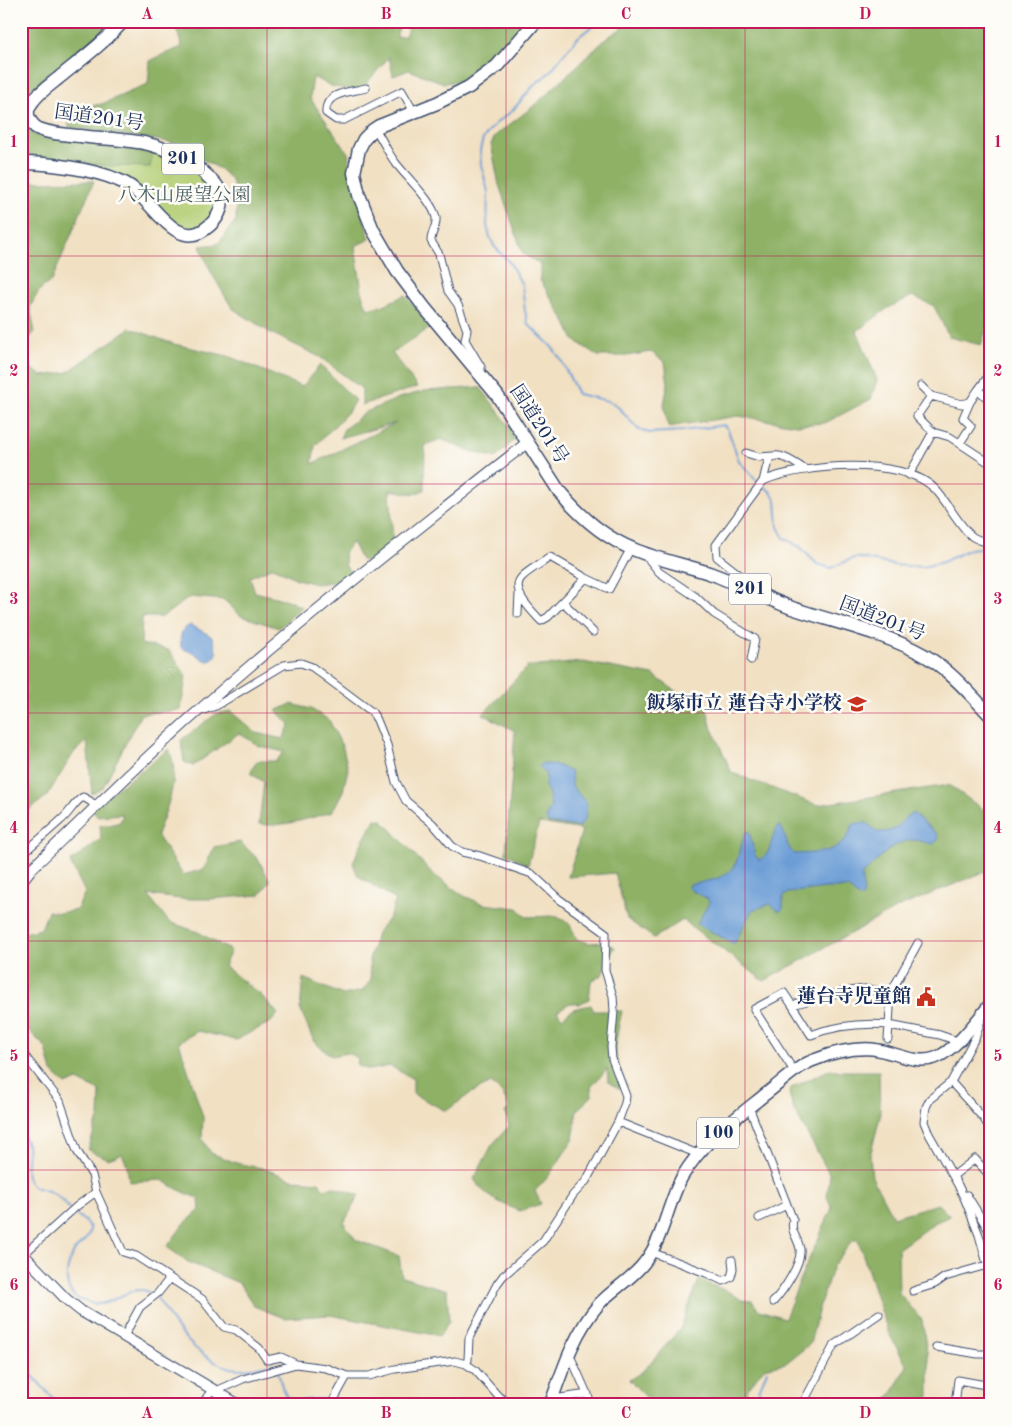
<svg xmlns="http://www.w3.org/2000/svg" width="1012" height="1426" viewBox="0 0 1012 1426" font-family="'Old Standard TT','Noto Serif JP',serif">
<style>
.green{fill:#b3ce74;stroke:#677e69}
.forest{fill:#8eb166;stroke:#547062}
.water{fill:#6c9dd6;stroke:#44669a}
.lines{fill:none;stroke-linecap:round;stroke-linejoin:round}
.stream{stroke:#6c9dd6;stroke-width:2}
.street-casing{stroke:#3b4a6d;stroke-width:9}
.secondary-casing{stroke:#3b4a6d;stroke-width:12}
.primary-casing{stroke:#3b4a6d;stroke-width:14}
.highway-casing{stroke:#3b4a6d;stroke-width:15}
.street{stroke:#fff;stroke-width:7}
.secondary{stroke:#fff;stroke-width:10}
.primary{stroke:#fff;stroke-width:11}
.highway{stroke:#fff;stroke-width:12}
.grid{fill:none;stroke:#c2185b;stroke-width:1;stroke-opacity:0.55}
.labels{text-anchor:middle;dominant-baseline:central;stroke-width:5;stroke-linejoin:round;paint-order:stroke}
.shield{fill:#fdfcf7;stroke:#5f6c8c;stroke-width:1}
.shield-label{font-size:18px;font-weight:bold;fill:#1b2f5e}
.street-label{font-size:19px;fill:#1b2f5e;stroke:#fdfcf7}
.park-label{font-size:19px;fill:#495f65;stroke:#fdfcf7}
.poi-label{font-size:19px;font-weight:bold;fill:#1b2f5e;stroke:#fdfcf7;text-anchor:end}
.neatline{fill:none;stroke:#c2185b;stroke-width:2}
.grid-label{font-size:16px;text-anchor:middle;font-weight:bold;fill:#c2185b}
</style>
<rect width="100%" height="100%" fill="#fdfcf7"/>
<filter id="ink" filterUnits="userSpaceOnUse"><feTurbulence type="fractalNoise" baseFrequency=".02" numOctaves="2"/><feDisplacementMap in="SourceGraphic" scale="10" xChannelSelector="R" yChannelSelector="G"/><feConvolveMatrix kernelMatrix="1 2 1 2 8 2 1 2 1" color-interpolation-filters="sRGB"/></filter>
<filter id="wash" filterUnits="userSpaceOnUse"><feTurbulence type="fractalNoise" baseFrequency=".0096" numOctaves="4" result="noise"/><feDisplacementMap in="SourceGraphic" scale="20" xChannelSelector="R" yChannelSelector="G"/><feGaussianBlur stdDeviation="1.12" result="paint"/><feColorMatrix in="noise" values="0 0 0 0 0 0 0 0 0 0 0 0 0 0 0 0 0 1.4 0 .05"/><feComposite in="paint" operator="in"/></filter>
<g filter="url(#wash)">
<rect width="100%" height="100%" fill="#f1e0c2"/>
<path class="green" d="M21 121 32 136 161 153 197 173 217 191 218 207 204 224 187 230 175 224 148 195 44 158Z"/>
<path class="forest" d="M21 21H108L97 39 54 69 30 91 21 102Z
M174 21H401L396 37 405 36 411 21H541L507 46 465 81 444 83 409 70 393 76 389 57 359 92 331 86 313 77 310 98 348 153 353 181 370 239 355 246 363 298 368 309 384 305 405 295 431 327 392 353 417 387 362 405V389L320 357 271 333 232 308 211 272 200 246 218 244 236 220 237 197 231 179 220 169 170 142 69 127 68 113 70 109 102 104 148 84 150 61 164 54 182 47Z
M633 21H991V315L981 345 949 337 934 306 912 296 888 308 857 331 877 380 871 399 825 423 797 425 738 416 668 427 664 404 668 384 665 362 651 352 626 356H598L574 340 565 321 540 280V264L523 254 499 185 491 144 496 135 535 105 608 37Z
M21 113 22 123 34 135 154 150 150 167 109 166 67 160 21 157Z
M94 181 52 280 39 291 30 307 35 332 21 347V182Z
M130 328 174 344 228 356 302 387 320 365 355 400 348 412 315 446 312 464 396 423 340 438 344 429 366 412 399 398 425 391 480 387 511 428 514 440 496 458 464 449 441 439 425 445 424 490 414 494 390 490 393 544 375 564 361 560 352 542 344 553 346 567 355 577 349 582 339 581 316 584 297 579 273 567 250 577 255 592 287 600 302 607 279 628 241 616 224 600 190 597 162 617H142L141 644 169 650 186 676 181 710 141 714 103 787 92 794 87 741 75 751 47 796 21 816V361L42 376 68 372Z
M583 662 653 675 687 699 702 702 707 709 711 726 732 773 817 805 949 785 991 815V869L897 908 764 981 683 920 654 938 627 919 615 873 568 877 582 830 539 823 528 865 506 853 515 731 483 714 527 667Z
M291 704 311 709 329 720 343 748 348 769 343 791 332 812C309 818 283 828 259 824L264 782 250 773 257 761H276L284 752 259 746 239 733 193 766 184 762 181 740 216 714 230 711 256 733 283 739 290 724 276 711Z
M169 749C181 778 167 807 157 835L183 875 204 869 214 847 240 842 258 859 270 881 260 895 209 899H181L148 895 169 922 198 932 231 951 224 966 262 996 278 1014 271 1022 236 1040 198 1031 179 1042 203 1117 202 1139 211 1153 236 1163 262 1168 295 1180 319 1182 323 1189 334 1187 359 1195 344 1223 356 1240 399 1256 402 1277 447 1290 449 1321 440 1336 330 1315 284 1318 254 1306 239 1283 188 1262 167 1247 183 1225 200 1210 199 1199 177 1189 162 1180 129 1182 127 1165 122 1154 108 1159 88 1150 99 1116 100 1091 77 1080 66 1085 52 1072 46 1048 21 1023V934L41 929 48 911 58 913 77 910 85 892 70 862 101 839 100 825H110L120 822 123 814 97 816 92 808Z
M375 819 382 820 433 874 464 896 483 904 518 908 526 917 555 916 569 923 577 939 589 943 603 942 615 947 609 957 602 975 591 981 589 999 579 1004 570 1003 557 1011 562 1018 573 1009 591 1005 594 1011H622C615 1042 611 1057 627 1086L619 1089 608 1082 607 1069 591 1087 592 1096 577 1110 573 1140 548 1177 535 1191 541 1204 520 1211C500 1203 485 1197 474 1179L492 1145 509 1126 505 1112 509 1108 502 1093 491 1083 471 1093 446 1111 413 1094V1079L390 1066 369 1070 357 1065 358 1058 347 1053 332 1056 314 1042 300 1009 303 978 343 995 362 991 371 980 369 960 377 933 389 918 396 900 358 876 353 863 359 848Z
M831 1069 841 1071H879L880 1117 870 1156 872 1177 893 1217 938 1204 950 1216 934 1223 898 1249 899 1293 922 1320 929 1365V1397L922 1405H881L892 1393 907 1366 888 1332 858 1240H853L833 1266 819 1308 810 1344 786 1363 764 1368 746 1391 754 1405H654L629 1380 642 1372 680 1329 699 1280 727 1291 742 1300 752 1301 759 1310 785 1318 802 1275 832 1208 827 1197 830 1175 793 1108 789 1093 791 1088Z"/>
<path class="water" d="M190 625C194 627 211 635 212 637 215 642 215 649 217 654 208 669 202 656 192 652 187 650 185 651 181 647 180 636 180 630 190 625Z
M543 763 559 766 571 772 572 786 587 804 585 820 579 827 548 823 546 817 551 807 548 791 545 787 546 775 539 766Z
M913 813 936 833 939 839 933 844C926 843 919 840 913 840 892 841 876 862 862 875 861 883 865 889 863 896L860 898 848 888H825L788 893 783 897V909L779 911 770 904 752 910 734 944 697 924 709 903 708 899 689 889 688 885C701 882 721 880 730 871 739 862 741 845 745 833L749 831 755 855 759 860C774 854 769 835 780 825 786 834 786 847 794 854 811 853 837 854 847 837 851 832 850 827 855 823H867L877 832C883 832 889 832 894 829 902 824 903 817 913 813Z"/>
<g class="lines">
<path class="stream" d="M602 21 591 27 576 39 549 73 535 84 512 111 495 124 483 139 480 150 481 164 488 192 487 226 490 237 494 246 510 263 522 285 525 311 528 324 552 347 561 360 578 394 608 401 616 405 639 430 650 433 683 431 724 425 728 430 739 461 755 479 771 492 776 500 778 527 784 538 800 547 817 564 831 568 854 558H861L894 565 923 567 943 562 970 549 979 548 991 553
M21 1132C36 1152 19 1171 31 1184 36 1190 46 1189 53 1193 59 1196 65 1204 70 1209
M73 1212C78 1217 88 1221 90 1228 91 1238 80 1243 75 1250 67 1264 62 1284 74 1296 77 1299 81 1300 84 1301 88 1302 92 1304 95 1304 115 1306 135 1279 153 1295
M157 1298C164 1307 169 1318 176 1327 190 1346 215 1368 239 1369 251 1369 262 1366 274 1364L276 1368
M21 1363 59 1405
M278 1372C281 1380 281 1389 286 1395 294 1405 316 1397 328 1400 332 1401 336 1403 340 1405
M764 1405 759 1390 767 1371"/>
</g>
</g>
<g filter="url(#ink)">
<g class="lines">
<g class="street-casing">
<path id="street" d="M366 88C351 92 324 92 326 113L336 120H344L402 91 414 112
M375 129C383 140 387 152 395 162 406 177 433 201 436 218 437 226 431 233 431 241L439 254 448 291 458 305 467 330 465 340 481 367V370
M921 386 931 396 962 404 970 402 978 390 991 401
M978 390 990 374 989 365
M931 396 917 416 933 432
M960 443 971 426 963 418 970 402
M746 453 759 457 773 456
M909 475 933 432 950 437 991 464
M763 481C765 475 766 464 770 459 778 449 799 466 806 470
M646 556 659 572 696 597 714 614 755 639 751 660
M586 578 548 617 541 621C533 612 510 591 521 578 528 570 541 564 550 557L586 578 609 589 631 548
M749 586 740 575 717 557 716 545 763 481C802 464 903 456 935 489 947 501 961 529 973 537 978 540 985 542 991 544
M563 602 593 632
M518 614 519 594
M201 711 216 706 284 665 301 663 312 667 372 712 377 720 387 745 396 782 406 801 433 824 452 846 462 852 480 856 532 874 559 899 606 933 605 970 613 996 614 1011 611 1047 612 1059 626 1096 625 1103 618 1122 586 1181 573 1195 543 1241 503 1276 497 1284 469 1338 468 1360 466 1364
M21 855C35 843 48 832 61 820 70 813 74 802 83 797L90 801 96 807
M891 992 918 943
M792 1005 811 1035C837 1025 862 1023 889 1025L888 1039
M981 1020 976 1036 951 1082 930 1099 926 1107 924 1122 929 1134 958 1185 965 1200 979 1235 991 1278
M21 1051 60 1101 77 1151 92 1175 96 1192 123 1252 136 1256 202 1299 224 1327 236 1330 259 1348 267 1360 281 1357 296 1364 326 1368 347 1376H369L395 1369 455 1361 466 1364 475 1370 498 1396 509 1403 522 1405
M794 1071 754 1009 784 993 792 1005 841 992 865 989 891 992 889 1025 940 1035 957 1041
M951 1082 984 1119 991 1130
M749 1107 793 1220C790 1233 798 1237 800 1249 802 1264 783 1291 773 1302
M618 1122 698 1154
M953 1176 975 1159 991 1177
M967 1195 991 1234
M759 1218 787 1205
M651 1252 706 1273 723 1281 731 1277 733 1269 732 1260
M24 1254 77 1206 96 1192
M913 1291 935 1284 945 1277 987 1265
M124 1336 140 1307 158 1293 170 1278
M936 1347 978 1354H991
M569 1353 592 1405
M216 1391 243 1379 296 1364
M553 1396 560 1398 588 1394
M202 1405 212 1389
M331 1405 347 1376
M802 1405 834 1345 879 1314
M955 1405 958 1380 991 1386"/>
</g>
<g class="secondary-casing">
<path id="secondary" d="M21 882 31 869C86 817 139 763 196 713 303 618 416 530 528 442
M21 1252 66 1299 81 1311 239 1405"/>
</g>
<g class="primary-casing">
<path id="primary" d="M550 1405C563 1369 574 1333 599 1304 613 1289 632 1279 644 1263 664 1238 667 1205 682 1177 702 1142 736 1118 767 1093 783 1081 798 1065 817 1059 834 1052 854 1048 872 1049 893 1051 915 1065 935 1058 955 1051 978 1019 991 1003"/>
</g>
<g class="highway-casing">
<path id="highway" d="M536 21 497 66 469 87 437 103 379 126 373 130 364 139 359 149 354 173 359 195 373 230 397 271 424 307 497 395 559 491C579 515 603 537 633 549 658 560 686 565 712 574 739 584 765 598 792 608 836 623 883 632 924 655 950 670 970 694 991 716
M21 163C48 163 93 169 118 180 128 184 135 189 142 197 158 212 180 248 205 229 217 221 224 208 221 194 218 184 209 178 202 171 188 160 166 148 148 144 127 139 102 139 80 136 67 135 52 134 39 129 34 127 29 121 28 115 27 110 30 105 33 101 40 91 52 84 61 76 82 59 105 42 123 21"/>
</g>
<use href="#street" class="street"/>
<use href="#secondary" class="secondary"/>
<use href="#primary" class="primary"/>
<use href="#highway" class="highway"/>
</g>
</g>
<path class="grid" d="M267 21V1405M506 21V1405M745 21V1405M21 256H991M21 484H991M21 713H991M21 941H991M21 1170H991"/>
<defs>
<g id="school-bare" transform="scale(1.5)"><path d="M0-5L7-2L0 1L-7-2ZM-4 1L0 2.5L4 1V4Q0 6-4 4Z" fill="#c8321e" stroke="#fdfcf7" stroke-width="2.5" paint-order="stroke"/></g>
<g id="civic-bare" transform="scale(1.5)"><path d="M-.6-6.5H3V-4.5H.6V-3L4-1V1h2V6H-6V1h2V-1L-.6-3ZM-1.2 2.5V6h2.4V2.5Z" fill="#c8321e" stroke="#fdfcf7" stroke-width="2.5" paint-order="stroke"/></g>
</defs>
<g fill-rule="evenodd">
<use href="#school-bare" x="857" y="704"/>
<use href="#civic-bare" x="926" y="997"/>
</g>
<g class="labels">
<g class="shield">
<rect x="162" y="143.5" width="42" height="31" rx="4"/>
<rect x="729" y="573.5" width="42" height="31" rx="4"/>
<rect x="697" y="1117.5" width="42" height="31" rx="4"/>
</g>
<g class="shield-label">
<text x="183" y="159">201</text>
<text x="750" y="589">201</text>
<text x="718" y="1133">100</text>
</g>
<g class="street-label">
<text transform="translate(99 119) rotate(8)">国道201号</text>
<text transform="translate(538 425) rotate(57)">国道201号</text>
<text transform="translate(882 620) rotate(21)">国道201号</text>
</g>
<g class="park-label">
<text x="184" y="196">八木山展望公園</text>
</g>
<g class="poi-label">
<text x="842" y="704">飯塚市立 蓮台寺小学校</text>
<text x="911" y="997">蓮台寺児童館</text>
</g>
</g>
<rect width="1012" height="1426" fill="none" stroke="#fdfcf7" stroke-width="55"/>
<rect x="28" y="28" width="956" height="1370" class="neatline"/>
<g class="grid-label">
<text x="147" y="19">A</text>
<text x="386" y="19">B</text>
<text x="626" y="19">C</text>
<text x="865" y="19">D</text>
<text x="14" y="147">1</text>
<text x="998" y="147">1</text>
<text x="14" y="376">2</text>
<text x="998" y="376">2</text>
<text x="14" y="604">3</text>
<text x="998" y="604">3</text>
<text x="14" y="833">4</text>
<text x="998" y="833">4</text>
<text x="14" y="1061">5</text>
<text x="998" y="1061">5</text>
<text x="14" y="1290">6</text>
<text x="998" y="1290">6</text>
<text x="147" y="1418">A</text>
<text x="386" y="1418">B</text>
<text x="626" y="1418">C</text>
<text x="865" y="1418">D</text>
</g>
</svg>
